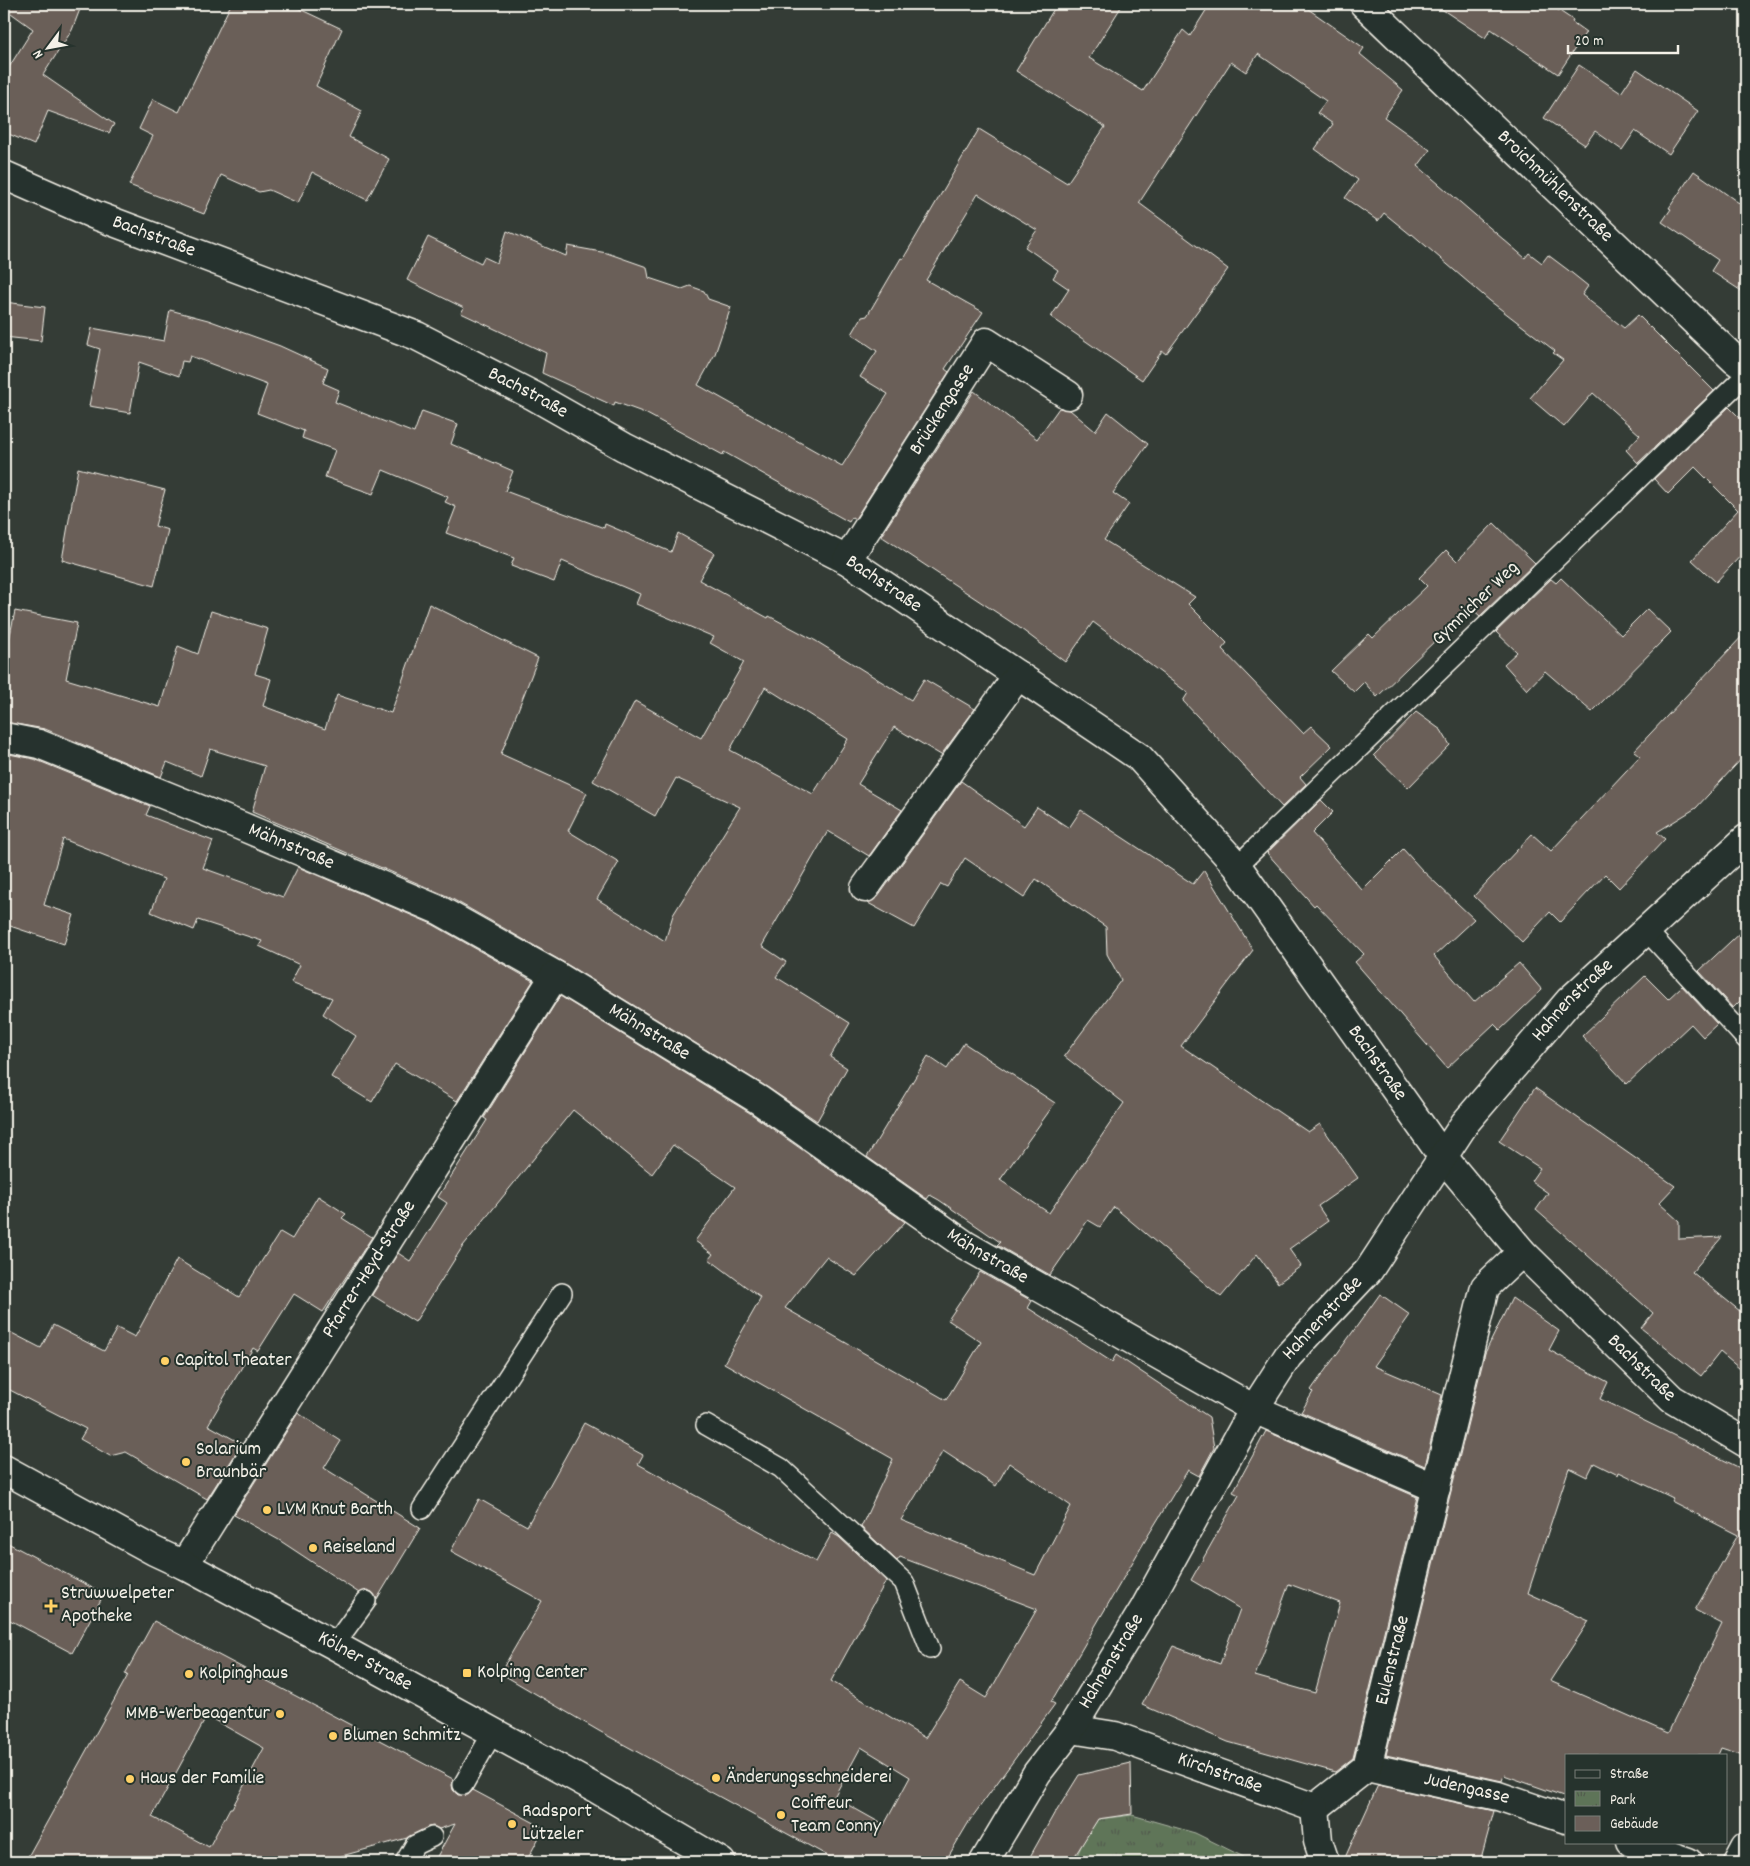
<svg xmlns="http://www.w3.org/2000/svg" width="1750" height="1866" viewBox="0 0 1750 1866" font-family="Dekko,sans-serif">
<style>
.park{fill:url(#park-tufts);stroke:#a9b2a0}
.building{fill:#6b5f59;stroke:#f4f1e8;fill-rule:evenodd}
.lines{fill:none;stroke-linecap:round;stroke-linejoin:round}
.lane-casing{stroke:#f4f1e8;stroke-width:22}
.street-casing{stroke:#f4f1e8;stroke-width:31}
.secondary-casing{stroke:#f4f1e8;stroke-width:31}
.lane{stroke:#26332d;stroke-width:19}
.street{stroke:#26332d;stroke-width:28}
.secondary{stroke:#26332d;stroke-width:28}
.poi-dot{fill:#ffd166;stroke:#26332d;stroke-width:2}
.labels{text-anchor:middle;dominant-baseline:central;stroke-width:4;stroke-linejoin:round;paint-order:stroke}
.street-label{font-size:20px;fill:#f4f1e8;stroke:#26332d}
.poi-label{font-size:20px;fill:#f4f1e8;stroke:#26332d;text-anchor:start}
</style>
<defs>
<pattern id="park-tufts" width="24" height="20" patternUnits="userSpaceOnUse" patternTransform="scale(1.25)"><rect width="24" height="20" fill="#5e7458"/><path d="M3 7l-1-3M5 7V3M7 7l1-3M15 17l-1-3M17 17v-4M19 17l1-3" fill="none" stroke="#525c4e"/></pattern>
</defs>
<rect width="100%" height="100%" fill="#343c36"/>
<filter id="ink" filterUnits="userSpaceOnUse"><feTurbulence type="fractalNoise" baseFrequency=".02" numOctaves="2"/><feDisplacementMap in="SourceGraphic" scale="10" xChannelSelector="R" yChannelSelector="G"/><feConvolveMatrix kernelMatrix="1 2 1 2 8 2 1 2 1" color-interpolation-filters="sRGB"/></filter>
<g filter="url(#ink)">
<path class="park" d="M1132 1815 1195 1833 1254 1862H1074L1083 1842 1098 1819Z"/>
<path class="building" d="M4 4H82L72 30 43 75 114 124 109 133 48 111 34 145 4 132V75L33 29 4 8Z
M231 4H289L342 29 316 86 362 111 349 137 389 159 367 200 312 172 298 203 269 190 259 192 221 175 204 214 129 185 153 136 139 129 153 99 179 112Z
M1057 4H1123L1089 58 1143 91 1183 30 1190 36 1210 4H1301L1364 48 1360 54 1403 90 1384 117 1430 150 1418 166 1525 258 1529 253 1542 263 1548 255 1568 270 1588 286 1582 295 1624 328 1638 315 1714 391 1638 463 1626 450 1640 435 1593 393 1564 427 1530 398 1563 360 1553 353 1555 351 1490 301 1412 234 1411 235 1384 213 1378 221 1345 198 1358 180 1315 149 1333 124 1317 113 1326 101 1258 54 1246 72 1231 62 1139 203 1228 269 1166 354 1162 351 1142 380 1051 317 1069 289 1053 278 1058 270 1025 247 1037 230 978 194 926 280 983 312 945 369 949 372 855 519 852 517 849 522 724 452 723 455 645 413 615 402 614 406 542 373 546 353 461 313 464 308 407 280 428 237 481 263 484 257 497 263 507 231 566 256 568 246 607 253 647 267 649 278 682 289 690 286 704 291 708 299 731 307 715 354 698 385 842 466 888 394 860 377 877 351 852 334 862 317 867 316 901 258 903 259 979 129 1067 183 1105 127 1016 71Z
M1434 4H1549L1573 20 1572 22 1586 32 1558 74 1491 29 1485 38Z
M1579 65 1621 93 1637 69 1698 111 1669 154 1635 131 1622 150 1595 131 1585 145 1544 118Z
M1694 171 1746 208V294L1711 271 1718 260 1662 222 1671 209 1669 208Z
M4 302 45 307 41 341 4 337Z
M170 310 208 320 280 346 328 368 323 383 339 390 335 402 375 418 414 433 422 411 458 424 451 444 513 471 505 491 604 528 605 524 671 552 678 533 714 553 699 580 768 618 769 616 816 641 911 700 924 679 975 709 941 755 894 727 858 784 902 810 869 856 828 831 762 946 786 962 776 977 850 1023 830 1057 847 1068 817 1121 767 1087 563 962 447 896 252 812 265 766 210 749 201 776 167 762 161 777 45 729 4 722V664L15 611 77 623 66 679 160 707 178 646 198 654 211 611 268 629 255 674 271 679 263 706 325 729 337 695 391 713 429 604 538 658 501 754 587 793 568 831 619 862 597 899 665 941 673 915 740 807 676 778 655 816 593 781 635 701 701 738 744 662 710 643 714 637 636 604 640 594 562 561 554 582 511 566 514 558 446 533 456 507 445 502 448 497 383 470 373 494 325 477 335 450 302 438 304 431 257 413 267 385 190 356 188 362 182 361 179 376 139 362 130 413 89 406 100 349 88 345 92 328 164 341ZM765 687 848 739 813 794 730 750Z
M974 391 1037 439 1059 408 1070 410 1095 431 1108 412 1148 444 1113 493 1129 504 1104 540 1195 597 1188 604 1227 643 1222 649 1303 733 1311 726 1332 746 1300 777 1306 784 1282 807 1183 701 1188 693 1093 622 1065 662 1017 626 881 536Z
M1729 407 1746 424V550L1716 582 1692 560 1738 510 1695 467 1668 494 1654 479Z
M78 468 165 490 155 526 168 530 154 586 62 560Z
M1494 523 1535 563 1480 616 1470 607 1377 697 1364 682 1354 692 1331 671 1369 634 1373 638 1427 586 1419 578 1446 550 1457 561Z
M1561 578 1621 635 1647 609 1671 632 1592 712 1545 671 1527 690 1504 664 1517 652 1496 632 1551 579 1556 583Z
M1746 632V754L1696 808 1657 832 1665 839 1619 888 1605 874 1560 922 1550 912 1522 942 1474 896 1532 834 1551 851 1640 756 1634 751Z
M1416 712 1441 730 1450 745 1408 788 1374 755Z
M4 753 34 759 150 806 146 815 213 841 203 868 283 897 298 867 432 924 533 981 457 1101 395 1064 372 1102 331 1077 356 1036 323 1014 332 998 291 982 300 965 259 946 262 941 198 920 194 930 151 912 164 879 63 839 44 905 74 915 64 944 4 924Z
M961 781 1024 826 1037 807 1069 828 1081 810 1193 884 1204 870 1253 950 1181 1046 1308 1132 1320 1124 1358 1178 1318 1206 1328 1221 1289 1249 1301 1266 1278 1283 1257 1254 1221 1297 1114 1207 1100 1227 1088 1220 1050 1275 997 1245 1000 1242 939 1200 930 1195 927 1199 867 1157 928 1056 947 1069 964 1043 1055 1103 1000 1180 1049 1213 1124 1103 1064 1056 1121 980 1107 954 1106 927 1036 879 1024 898 965 858 947 887 941 884 914 928 868 903 878 897Z
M1321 800 1333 812 1312 833 1362 890 1403 849 1422 870 1474 919 1434 956 1474 1002 1519 963 1542 990 1500 1030 1494 1024 1447 1068 1355 962 1364 954 1316 904 1314 906 1267 853Z
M1746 927V995L1733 1008 1699 971Z
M1645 976 1668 999 1682 986 1717 1024 1703 1037 1691 1024 1627 1084 1582 1036Z
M560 996 750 1113 905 1222 856 1276 826 1257 785 1308 946 1400 981 1342 948 1320 980 1272 1032 1301 1028 1308 1112 1362 1116 1355 1209 1417 1214 1448 1199 1476 1188 1470 1149 1534 1051 1702 1055 1704 970 1820 945 1862H839L599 1731 500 1673 542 1601 451 1551 479 1499 527 1526 584 1423 643 1455 638 1464 816 1562 832 1533 839 1537 886 1581 831 1681 925 1738 960 1682 986 1698 1037 1609 900 1557 897 1561 861 1527 893 1459 724 1363 761 1298 709 1259 713 1254 695 1241 735 1187 673 1145 652 1174 573 1110 463 1246 415 1322 372 1295 398 1253 410 1261 447 1203 438 1197 487 1120 484 1118ZM943 1451 996 1486 1009 1463 1071 1506 1035 1575 901 1520ZM861 1747 910 1777 884 1825 834 1797Z
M1535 1088 1675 1186 1659 1203 1679 1221V1239L1722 1237 1692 1272 1746 1316V1374L1720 1352 1701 1376 1641 1328 1653 1313 1536 1210 1548 1193 1531 1181 1540 1168 1499 1141Z
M318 1196 346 1214 342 1218 372 1237 323 1312 294 1294 258 1351 253 1348 208 1425 242 1444 207 1499 126 1452 110 1456 80 1439 86 1429 4 1387V1329L41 1348 53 1325 104 1351 117 1328 135 1337 177 1259 239 1297 280 1232 292 1239Z
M1380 1294 1410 1315 1374 1366 1442 1395 1425 1466 1301 1412 1313 1392 1311 1390 1316 1383Z
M1512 1298 1559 1331 1549 1350 1608 1382 1600 1399 1746 1471V1756L1721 1748 1718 1755H1566V1797L1504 1775 1502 1781 1386 1755 1485 1353ZM1594 1463 1618 1475 1619 1472 1673 1498 1671 1501 1738 1535 1695 1610 1722 1624 1668 1733 1550 1681 1589 1621 1528 1593 1569 1468 1587 1477Z
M298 1413 341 1441 324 1468 420 1528 377 1599 372 1592 367 1590 359 1593 279 1540 234 1515Z
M1266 1431 1417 1497 1353 1758 1335 1772 1228 1742 1142 1705 1173 1646 1220 1664 1240 1609 1191 1580 1239 1495 1233 1492ZM1289 1584 1340 1603 1315 1693 1255 1676Z
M4 1541 104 1594 72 1653 4 1617Z
M154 1621 453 1779 452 1785 453 1790 458 1795H468L473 1790 544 1828 526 1862H434L455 1824 439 1829 433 1826 428 1827 407 1838 320 1862H25L128 1675 125 1674ZM207 1716 264 1748 232 1808H230L209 1847 152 1817Z
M1131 1763 1132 1814 1098 1819 1071 1862H1027L1055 1812H1056L1079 1775Z
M1378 1785 1494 1811 1480 1862H1343Z"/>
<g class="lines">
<g class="lane-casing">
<path id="lane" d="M1237 866 1746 375
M1646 930 1746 1039
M706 1425 781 1468 904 1582 930 1649
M422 1509 562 1293
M334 1645 366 1601
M463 1785 493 1732
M405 1862 415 1845 432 1837"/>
</g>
<g class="street-casing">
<g id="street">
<path id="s1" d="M1364 4 1735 360 1746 368"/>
<path id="s2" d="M4 175 95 215 417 336 534 396 624 447 847 560 1139 757 1237 866 1443 1157 1522 1252 1672 1399 1746 1443"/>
<path id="s3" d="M847 560 986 342 1068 395"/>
<path id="s4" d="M4 737 39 744 241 826 439 910 555 975 759 1100 965 1245 1254 1409 1436 1488"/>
<path d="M865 888 1018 675"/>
<path id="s5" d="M184 1565 555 975"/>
<path id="s6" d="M1071 1729 1115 1736 1315 1808"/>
<path id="s7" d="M1367 1767 1498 1796 1566 1819"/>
<path id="s8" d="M1315 1808 1367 1767 1485 1287 1522 1252"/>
<path d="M1315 1808 1318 1841 1325 1862"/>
<path d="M1631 1842 1688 1862"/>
<path d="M1738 1862 1746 1847"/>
</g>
</g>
<g class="secondary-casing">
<g id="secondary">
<path id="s9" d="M4 1469 154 1551 184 1565 334 1645 595 1788 721 1862"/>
<path id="s10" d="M984 1862 1037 1773 1071 1729 1144 1609 1254 1409 1288 1356 1369 1270 1465 1123 1569 1001 1746 839"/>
</g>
</g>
<use href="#lane" class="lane"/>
<use href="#street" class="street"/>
<use href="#secondary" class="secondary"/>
</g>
</g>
<g class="poi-dot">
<circle cx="165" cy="1361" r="5"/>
<circle cx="186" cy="1462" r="5"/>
<circle cx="267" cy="1510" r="5"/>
<circle cx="313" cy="1548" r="5"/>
<path d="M48.5 1598.5h5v5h5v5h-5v5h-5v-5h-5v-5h5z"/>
<rect x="462" y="1668" width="10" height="10" rx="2.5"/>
<circle cx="189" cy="1674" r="5"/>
<circle cx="280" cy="1714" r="5"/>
<circle cx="333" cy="1736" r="5"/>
<circle cx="716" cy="1778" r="5"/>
<circle cx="130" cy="1779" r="5"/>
<circle cx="781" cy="1815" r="5"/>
<circle cx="512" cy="1824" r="5"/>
</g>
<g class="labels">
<g class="street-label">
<text stroke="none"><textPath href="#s1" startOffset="264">Broichmühlenstraße</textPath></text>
<text stroke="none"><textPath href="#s2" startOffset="162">Bachstraße</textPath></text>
<text stroke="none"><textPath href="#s2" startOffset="568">Bachstraße</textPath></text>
<text stroke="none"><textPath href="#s3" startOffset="178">Brückengasse</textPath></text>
<text stroke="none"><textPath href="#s2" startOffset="972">Bachstraße</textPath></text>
<text transform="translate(1476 604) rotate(-44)">Gymnicher Weg</text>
<text stroke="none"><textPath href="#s4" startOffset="308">Mähnstraße</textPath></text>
<text stroke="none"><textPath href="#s10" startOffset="1048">Hahnenstraße</textPath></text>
<text stroke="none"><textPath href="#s4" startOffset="712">Mähnstraße</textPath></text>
<text stroke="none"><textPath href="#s2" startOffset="1669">Bachstraße</textPath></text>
<text stroke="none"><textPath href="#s4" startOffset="1118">Mähnstraße</textPath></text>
<text stroke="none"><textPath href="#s5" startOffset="349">Pfarrer-Heyd-Straße</textPath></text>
<text stroke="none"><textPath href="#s10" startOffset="642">Hahnenstraße</textPath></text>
<text stroke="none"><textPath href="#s2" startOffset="2074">Bachstraße</textPath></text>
<text stroke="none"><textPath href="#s8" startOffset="176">Eulenstraße</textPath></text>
<text stroke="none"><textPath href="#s9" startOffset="409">Kölner Straße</textPath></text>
<text stroke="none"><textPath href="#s10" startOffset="238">Hahnenstraße</textPath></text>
<text stroke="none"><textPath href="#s6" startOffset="156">Kirchstraße</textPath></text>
<text stroke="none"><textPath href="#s7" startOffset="102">Judengasse</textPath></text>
</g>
<g class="poi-label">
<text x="175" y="1361">Capitol Theater</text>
<text x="196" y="1450">Solarium<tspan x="196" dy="23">Braunbär</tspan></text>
<text x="277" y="1510">LVM Knut Barth</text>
<text x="323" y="1548">Reiseland</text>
<text x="61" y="1594">Struwwelpeter<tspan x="61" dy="23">Apotheke</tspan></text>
<text x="477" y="1673">Kolping Center</text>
<text x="199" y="1674">Kolpinghaus</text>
<text x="270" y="1714" text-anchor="end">MMB-Werbeagentur</text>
<text x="343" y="1736">Blumen Schmitz</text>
<text x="726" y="1778">Änderungsschneiderei</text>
<text x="140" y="1779">Haus der Familie</text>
<text x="791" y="1804">Coiffeur<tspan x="791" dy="23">Team Conny</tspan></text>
<text x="522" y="1812">Radsport<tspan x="522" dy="23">Lützeler</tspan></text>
</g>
</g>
<rect width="1750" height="1866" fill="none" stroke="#26332d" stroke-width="20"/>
<rect x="10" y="10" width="1730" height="1846" fill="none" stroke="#f4f1e8" stroke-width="2" filter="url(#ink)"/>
<rect x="1565" y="1754" width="162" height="90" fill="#26332d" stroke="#787f78"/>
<rect x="1575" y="1770" width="25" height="8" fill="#26332d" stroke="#787f78"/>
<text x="1610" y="1778" font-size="15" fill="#f4f1e8">Straße</text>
<rect x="1575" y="1791" width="25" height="15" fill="url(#park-tufts)" stroke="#787f78"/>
<text x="1610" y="1804" font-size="15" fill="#f4f1e8">Park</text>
<rect x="1575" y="1816" width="25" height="15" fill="#6b5f59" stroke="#787f78"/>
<text x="1610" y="1828" font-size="15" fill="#f4f1e8">Gebäude</text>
<g transform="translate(48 48) rotate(238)" stroke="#26332d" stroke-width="4" paint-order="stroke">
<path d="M0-4L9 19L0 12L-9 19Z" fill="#f4f1e8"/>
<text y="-8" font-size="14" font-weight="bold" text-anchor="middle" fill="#f4f1e8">N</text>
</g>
<path d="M1568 45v8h110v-8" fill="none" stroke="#f4f1e8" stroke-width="2.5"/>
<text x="1575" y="45" font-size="15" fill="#f4f1e8" stroke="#26332d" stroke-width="4" paint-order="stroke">20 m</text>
</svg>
